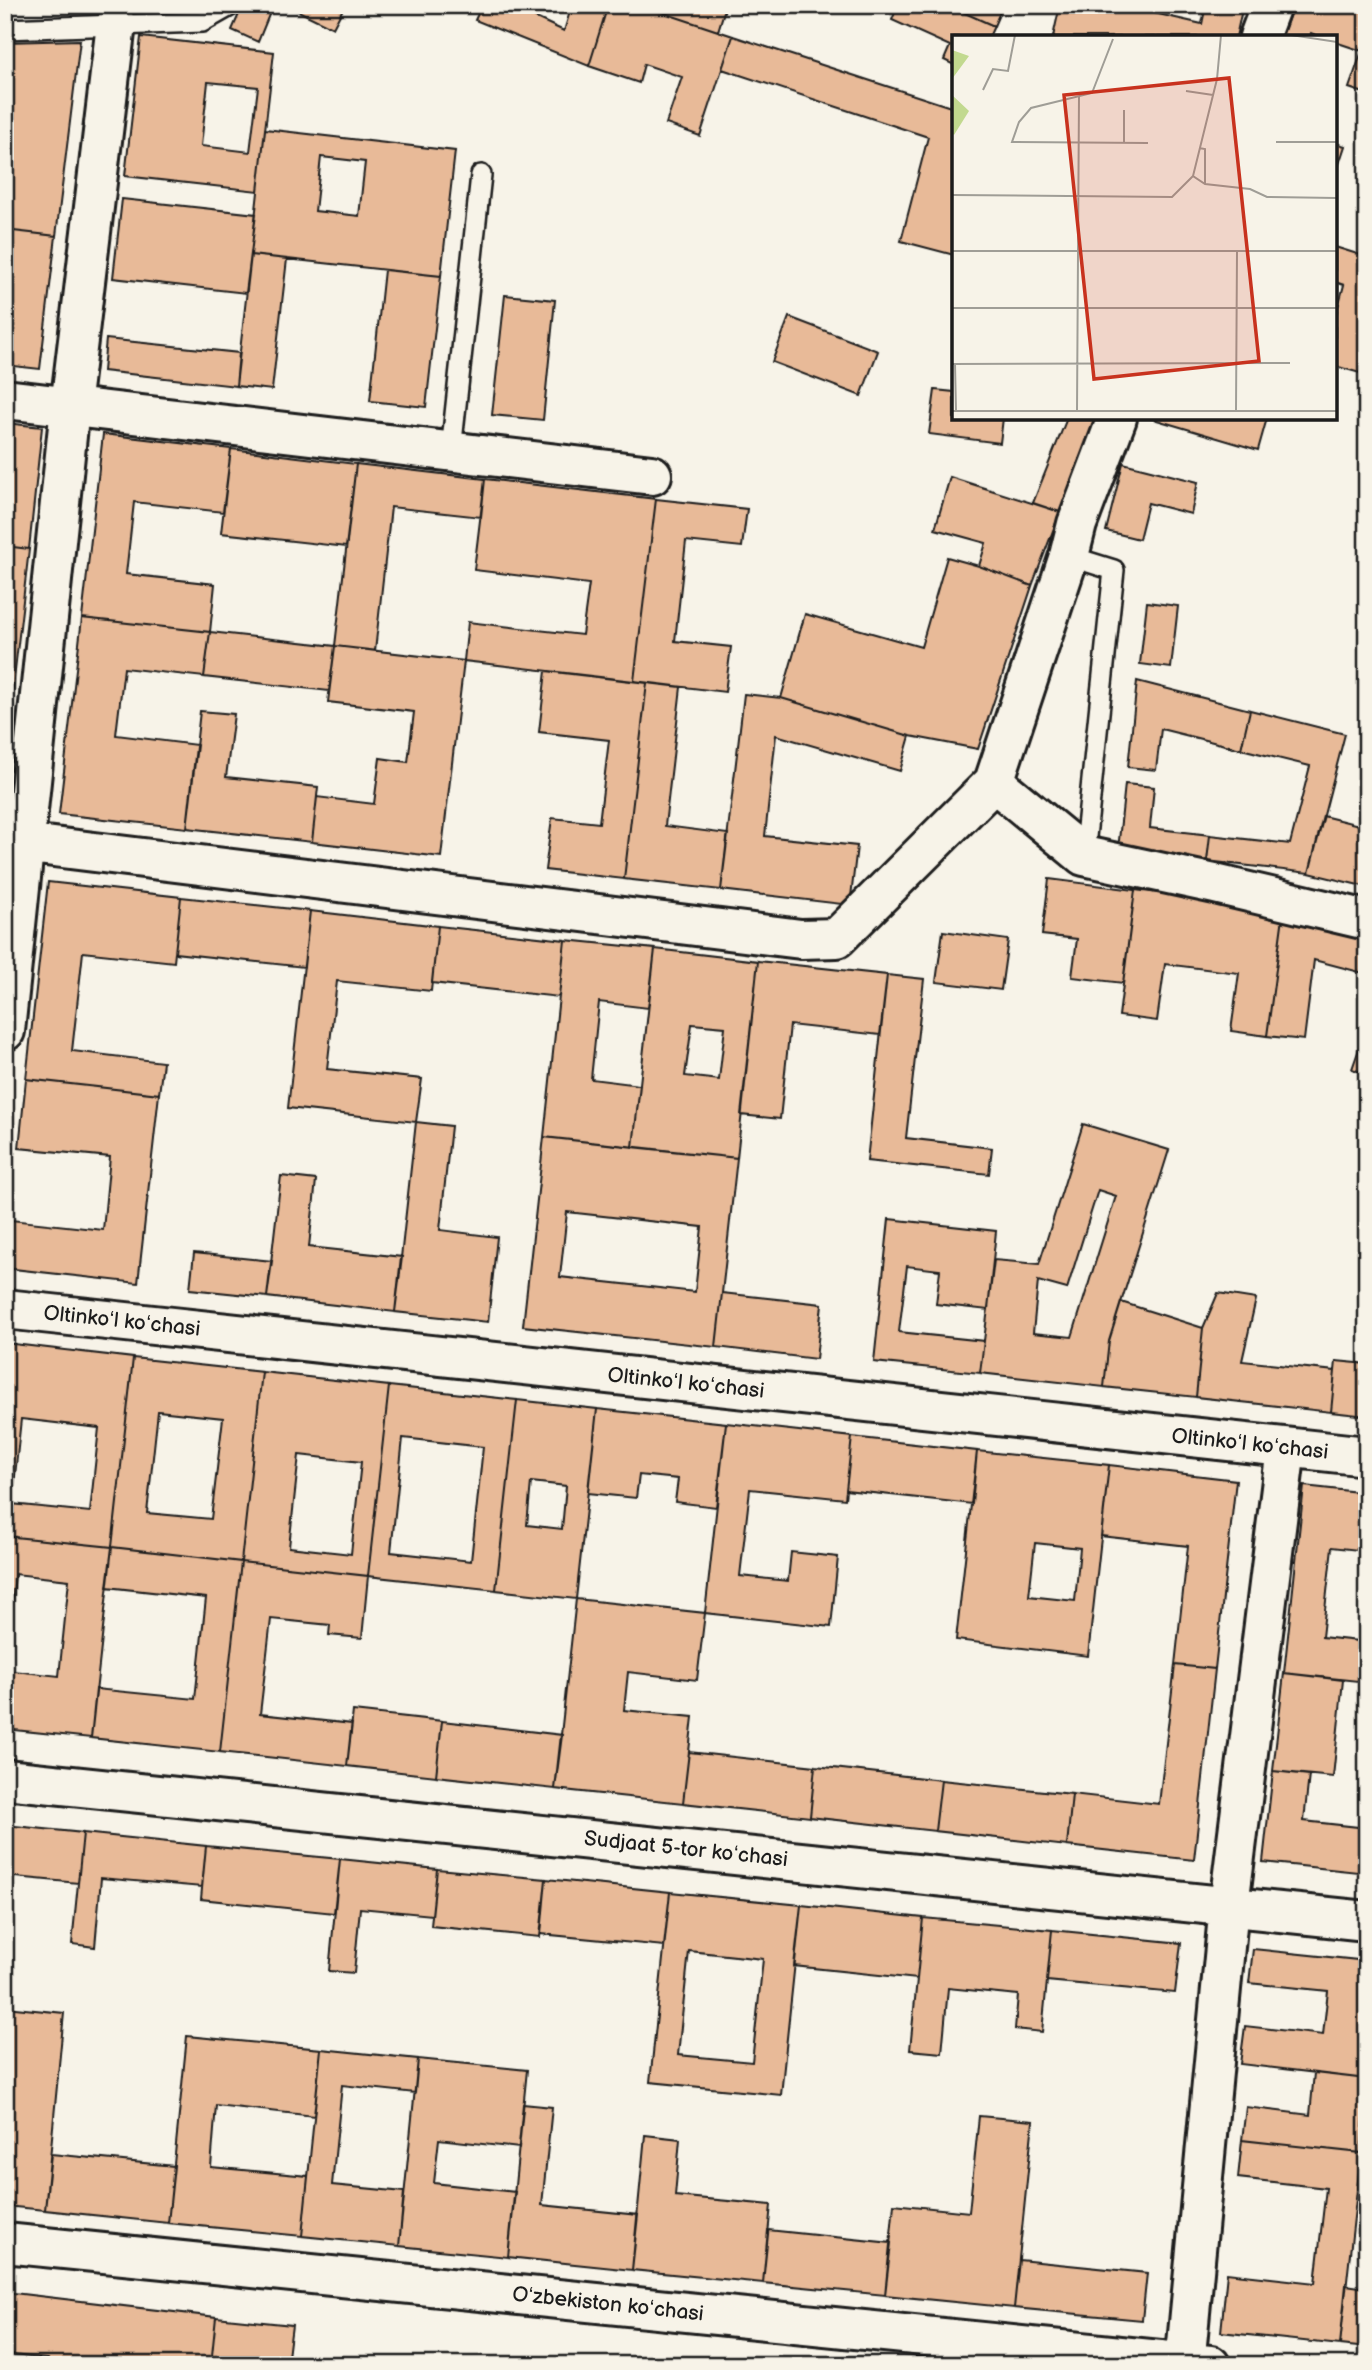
<svg xmlns="http://www.w3.org/2000/svg" width="1372" height="2370" viewBox="0 0 1372 2370" font-family="'Balsamiq Sans',sans-serif">
<style>
.building{fill:#e8ba98;stroke:#1c1c1c;stroke-width:2;fill-rule:evenodd}
.lines{fill:none;stroke-linecap:round;stroke-linejoin:round}
.service-casing{stroke:#1c1c1c;stroke-width:24}
.minor-casing{stroke:#1c1c1c;stroke-width:44}
.service{stroke:#f7f3e8;stroke-width:19}
.minor{stroke:#f7f3e8;stroke-width:38}
.labels{text-anchor:middle;dominant-baseline:central;stroke-width:7;stroke-linejoin:round;paint-order:stroke}
.street-label{font-size:21px;fill:#1c1c1c;stroke:#f7f3e8}
.inset-road{fill:none;stroke:#9f9d96;stroke-width:2}
.view{fill:#c8321e;fill-opacity:0.15;stroke:#c8321e;stroke-width:3.5}
.inset-edge{fill:none;stroke:#1c1c1c;stroke-width:3.5}
</style>
<rect width="100%" height="100%" fill="#f7f3e8"/>
<filter id="ink" filterUnits="userSpaceOnUse"><feTurbulence type="fractalNoise" baseFrequency=".0143" numOctaves="2"/><feDisplacementMap in="SourceGraphic" scale="14" xChannelSelector="R" yChannelSelector="G"/><feConvolveMatrix kernelMatrix="1 2 1 2 8 2 1 2 1" color-interpolation-filters="sRGB"/></filter>
<g filter="url(#ink)">
<path class="building" d="M5 5H13V15H5Z
M243 5H273L258 42 232 30Z
M286 5H345L333 28Z
M482 5H524L521 11 564 31 572 5H608L589 66 475 20Z
M608 5H640L733 36 700 136 666 124 682 77 644 64 639 83 589 66Z
M640 5H726L718 31Z
M898 5H947L994 26 989 37H954V65L944 60 950 46 892 20Z
M947 5H1003L994 26Z
M1060 5H1119L1202 24 1206 5H1243L1236 37H1053Z
M1293 5H1367V94L1349 88 1362 51 1335 42V37H1321L1311 33 1310 37H1282Z
M733 36 954 108V255L901 241 928 137 722 69Z
M141 37 274 52 258 191 125 176ZM208 82 258 87 250 152 201 146Z
M80 40 56 236 5 230V42Z
M265 129 455 151 441 276 251 255ZM321 157 365 162 359 216 315 211Z
M1335 143 1345 146 1335 176Z
M122 199 256 214 246 293 113 278Z
M5 230 56 236 40 369 5 365 7 265H5Z
M1335 247 1367 257V375L1335 366V318L1344 285 1335 282Z
M251 255 287 259 272 390 236 386Z
M384 270 441 276 426 407 370 401Z
M505 295 555 300 543 420 492 415Z
M789 317 878 351 861 396 772 362Z
M106 339 239 353 236 386 103 371Z
M935 390 954 392V418H1003L1000 443 929 434Z
M1067 418H1096L1060 512 1033 503Z
M1150 418H1267L1258 450Z
M5 423 42 427 29 549 5 546Z
M103 434 231 449 223 512 134 502 126 574 215 584 210 632 82 618Z
M231 449 356 464 346 547 221 533Z
M1123 463 1198 482 1191 514 1148 503 1139 539 1106 531Z
M356 464 485 479 481 517 391 507 375 651 335 646Z
M950 477 1060 512 1032 586 979 566 986 543 935 529Z
M485 479 656 499 634 681 464 661 468 622 582 635 589 584 474 570Z
M656 499 747 509 742 547 686 541 675 641 731 647 725 692 634 681Z
M5 546 29 549 13 687 5 686Z
M947 557 979 566 1032 586 978 749 910 736 781 698 805 614 921 647Z
M1147 602 1178 606 1171 668 1140 664Z
M82 618 210 632 204 677 124 668 116 735 197 745 187 828 59 814Z
M210 632 335 646 329 691 204 677Z
M335 646 464 661 441 857 312 842 317 797 374 804 380 758 408 762 414 712 328 702Z
M546 671 647 683 624 879 545 870 552 818 599 823 609 740 539 732Z
M1137 681 1250 710 1241 749 1161 729 1156 770 1128 767Z
M647 683 681 687 665 826 728 834 721 890 624 879Z
M5 686 13 687 5 758Z
M744 694 781 698 910 736 900 771 776 735 765 836 857 846 850 905 721 890Z
M1250 710 1345 734 1309 873 1207 861 1210 835 1290 844 1310 766 1241 749Z
M200 711 234 714 226 777 318 787 312 842 187 828Z
M1125 784 1154 787 1150 828 1210 835 1207 861 1118 850Z
M1323 816 1367 827V887L1309 873Z
M1049 879 1135 890 1123 983 1072 977 1077 939 1042 935Z
M48 882 181 897 174 962 83 952 72 1051 163 1062 159 1094 26 1079Z
M1135 890 1284 909 1267 1036 1231 1031 1239 973 1165 964 1157 1021 1119 1016Z
M181 897 310 911 304 967 175 953Z
M1284 909 1367 931V974L1314 960 1304 1040 1267 1036Z
M310 911 438 926 431 991 337 981 327 1069 422 1079 416 1122 288 1108Z
M438 926 565 940 559 997 432 983Z
M943 931 1008 940 1001 990 936 982Z
M565 940 655 949 648 1008 599 1002 591 1079 640 1085 633 1147 544 1137Z
M655 949 758 961 737 1158 633 1147ZM692 1024 725 1027 719 1080 685 1076Z
M758 961 887 975 880 1035 790 1025 780 1119 741 1115Z
M887 975 924 979 906 1138 992 1148 989 1174 867 1161Z
M1367 1026V1074L1352 1069Z
M26 1079 159 1094 138 1283 5 1268 11 1220 103 1230 110 1157 19 1148Z
M416 1122 451 1126 440 1230 497 1237 488 1322 395 1312Z
M1083 1124 1169 1150 1109 1341 1104 1387 980 1373 994 1260 1039 1264ZM1098 1190 1116 1196 1072 1337 1033 1333 1038 1281 1067 1289Z
M544 1137 737 1158 716 1347 523 1326ZM567 1212 702 1227 695 1292 560 1277Z
M281 1176 316 1180 309 1247 402 1257 395 1312 267 1297Z
M889 1219 996 1231 988 1310 936 1304 940 1270 907 1266 899 1332 984 1341 980 1373 874 1362Z
M194 1253 272 1261 267 1297 190 1289Z
M722 1293 822 1304 816 1359 716 1347Z
M1218 1293 1256 1299 1242 1361 1335 1371 1331 1412 1196 1397 1203 1328Z
M1121 1302 1203 1328 1196 1397 1104 1387 1109 1341Z
M5 1343 133 1358 112 1547 5 1536ZM21 1419 99 1428 90 1512 12 1504Z
M133 1358 262 1372 241 1562 112 1547ZM158 1411 223 1418 211 1519 147 1513Z
M1336 1361 1367 1364V1416L1331 1412Z
M262 1372 389 1386 368 1576 241 1562ZM299 1455 361 1462 351 1554 289 1547Z
M389 1386 517 1400 496 1590 368 1576ZM403 1438 483 1447 471 1561 391 1552Z
M517 1400 597 1409 576 1599 496 1590ZM531 1482 566 1486 562 1529 527 1525Z
M597 1409 726 1423 716 1507 675 1502 678 1479 639 1475 636 1498 588 1493Z
M726 1423 852 1437 845 1499 750 1489 740 1576 788 1581 791 1552 838 1557 831 1627 705 1613Z
M852 1437 977 1451 972 1504 846 1490Z
M977 1451 1109 1465 1088 1656 956 1640ZM1035 1543 1080 1548 1075 1601 1029 1596Z
M1109 1465 1236 1480 1215 1669 1175 1665 1188 1546 1101 1536Z
M1304 1486 1367 1493V1551L1332 1547 1322 1637 1367 1642V1682L1284 1673Z
M5 1536 112 1547 91 1738 5 1729V1670L59 1676 69 1580 15 1574 12 1606 5 1605Z
M112 1547 241 1562 220 1752 91 1738 96 1689 195 1699 206 1598 107 1587Z
M241 1562 368 1576 362 1638 329 1635 330 1625 271 1619 260 1714 352 1724 347 1766 220 1752Z
M576 1599 705 1613 697 1680 628 1672 624 1710 693 1717 683 1803 555 1789Z
M1175 1665 1215 1669 1194 1860 1067 1846 1072 1794 1159 1804Z
M1284 1673 1343 1680 1333 1777 1273 1771Z
M353 1711 442 1721 436 1776 347 1766Z
M442 1721 562 1735 555 1789 436 1776Z
M689 1752 815 1766 810 1817 683 1803Z
M815 1766 941 1780 935 1831 810 1817Z
M1273 1771 1309 1775 1304 1821 1367 1828V1873L1263 1862Z
M941 1780 1072 1794 1067 1846 935 1831Z
M5 1825 83 1833 78 1883 5 1876Z
M83 1833 206 1846 202 1887 101 1878 95 1947 72 1944Z
M206 1846 340 1859 334 1913 201 1899Z
M340 1859 437 1869 432 1915 360 1908 354 1973 329 1971Z
M437 1869 546 1879 540 1937 431 1926Z
M546 1879 670 1892 664 1946 541 1934Z
M670 1892 801 1905 781 2095 650 2082ZM689 1951 763 1959 752 2062 678 2055Z
M801 1905 923 1918 917 1979 794 1966Z
M923 1918 1052 1930 1042 2032 1015 2029 1018 1995 948 1988 942 2053 910 2050Z
M1052 1930 1181 1943 1175 1993 1047 1981Z
M1253 1949 1367 1961V2079L1240 2064 1245 2026 1323 2035 1328 1991 1249 1983Z
M5 2007 64 2013 45 2210 5 2206V2109L10 2062H5Z
M187 2036 321 2049 314 2116 216 2105 211 2167 308 2176 302 2236 168 2223Z
M321 2049 418 2059 415 2093 342 2085 332 2185 404 2192 399 2246 302 2236Z
M418 2059 527 2070 519 2148 439 2139 434 2183 515 2192 508 2257 399 2246Z
M1314 2073 1367 2079 1361 2153 1242 2140 1246 2107 1310 2115Z
M523 2104 552 2107 542 2205 638 2215 632 2270 508 2257Z
M979 2116 1033 2121 1014 2308 885 2295 894 2204 969 2212Z
M645 2135 680 2139 675 2196 771 2205 763 2283 632 2270Z
M1242 2140 1361 2153 1340 2345 1221 2332 1227 2273 1315 2283 1326 2188 1238 2178Z
M51 2154 174 2166 168 2223 45 2210Z
M768 2230 891 2243 885 2295 763 2283Z
M1019 2260 1147 2273 1142 2320 1014 2308Z
M1346 2285 1367 2288V2348L1340 2345Z
M5 2292 216 2317 211 2365H47L48 2359 5 2354Z
M216 2317 292 2325 287 2365H211Z"/>
<g class="lines">
<g class="service-casing">
<path id="service" d="M5 29 202 22 232 5
M451 451 481 175
M1069 556 1114 570 1084 856"/>
</g>
<g class="minor-casing">
<path id="minor" d="M1259 37 1271 5
M5 399 652 475
M1117 418 1077 524 1069 556 994 782 1084 856 1215 884 1367 920
M5 841 801 939 837 938 994 782
M5 1031 70 407 116 24
M5 1309 1367 1456
M5 1779 1367 1921
M5 2243 1210 2365
M1185 2365 1229 1905 1286 1448"/>
</g>
<use href="#service" class="service"/>
<use href="#minor" class="minor"/>
</g>
</g>
<g class="labels">
<g class="street-label">
<text transform="translate(122 1321) rotate(6)">Oltinkoʻl koʻchasi</text>
<text transform="translate(686 1383) rotate(6)">Oltinkoʻl koʻchasi</text>
<text transform="translate(1250 1444) rotate(6)">Oltinkoʻl koʻchasi</text>
<text transform="translate(686 1849) rotate(6)">Sudjaat 5-tor koʻchasi</text>
<text transform="translate(608 2304) rotate(6)">Oʻzbekiston koʻchasi</text>
</g>
</g>
<g transform="translate(952 35)">
<rect width="385" height="385" fill="#f7f3e8"/>
<path d="M0 15 17 21 0 44ZM0 60 17 76 2 100 0 98Z" fill="#c2d98f"/>
<path class="inset-road" d="M269 0 265 44 241 141 253 149 298 154 315 162 385 163M339 0 385 7M161 4 140 58 79 73 67 87 60 107 196 108M31 55 41 34 56 36 63 0M234 56 261 60M324 107H385M172 108V75M247 113 253 114V149M0 160 220 162 241 141M0 216H385M0 273H385M0 329 338 328M3 329 4 376M284 375 285 217M0 376H385M125 376 127 61"/>
<path class="view" d="M277 43 307 326 142 344 112 60Z"/>
<rect width="385" height="385" class="inset-edge"/>
</g>
<rect width="1372" height="2370" fill="none" stroke="#f7f3e8" stroke-width="28"/>
<rect x="14" y="14" width="1344" height="2342" fill="none" stroke="#1c1c1c" stroke-width="2.5" filter="url(#ink)"/>
</svg>
